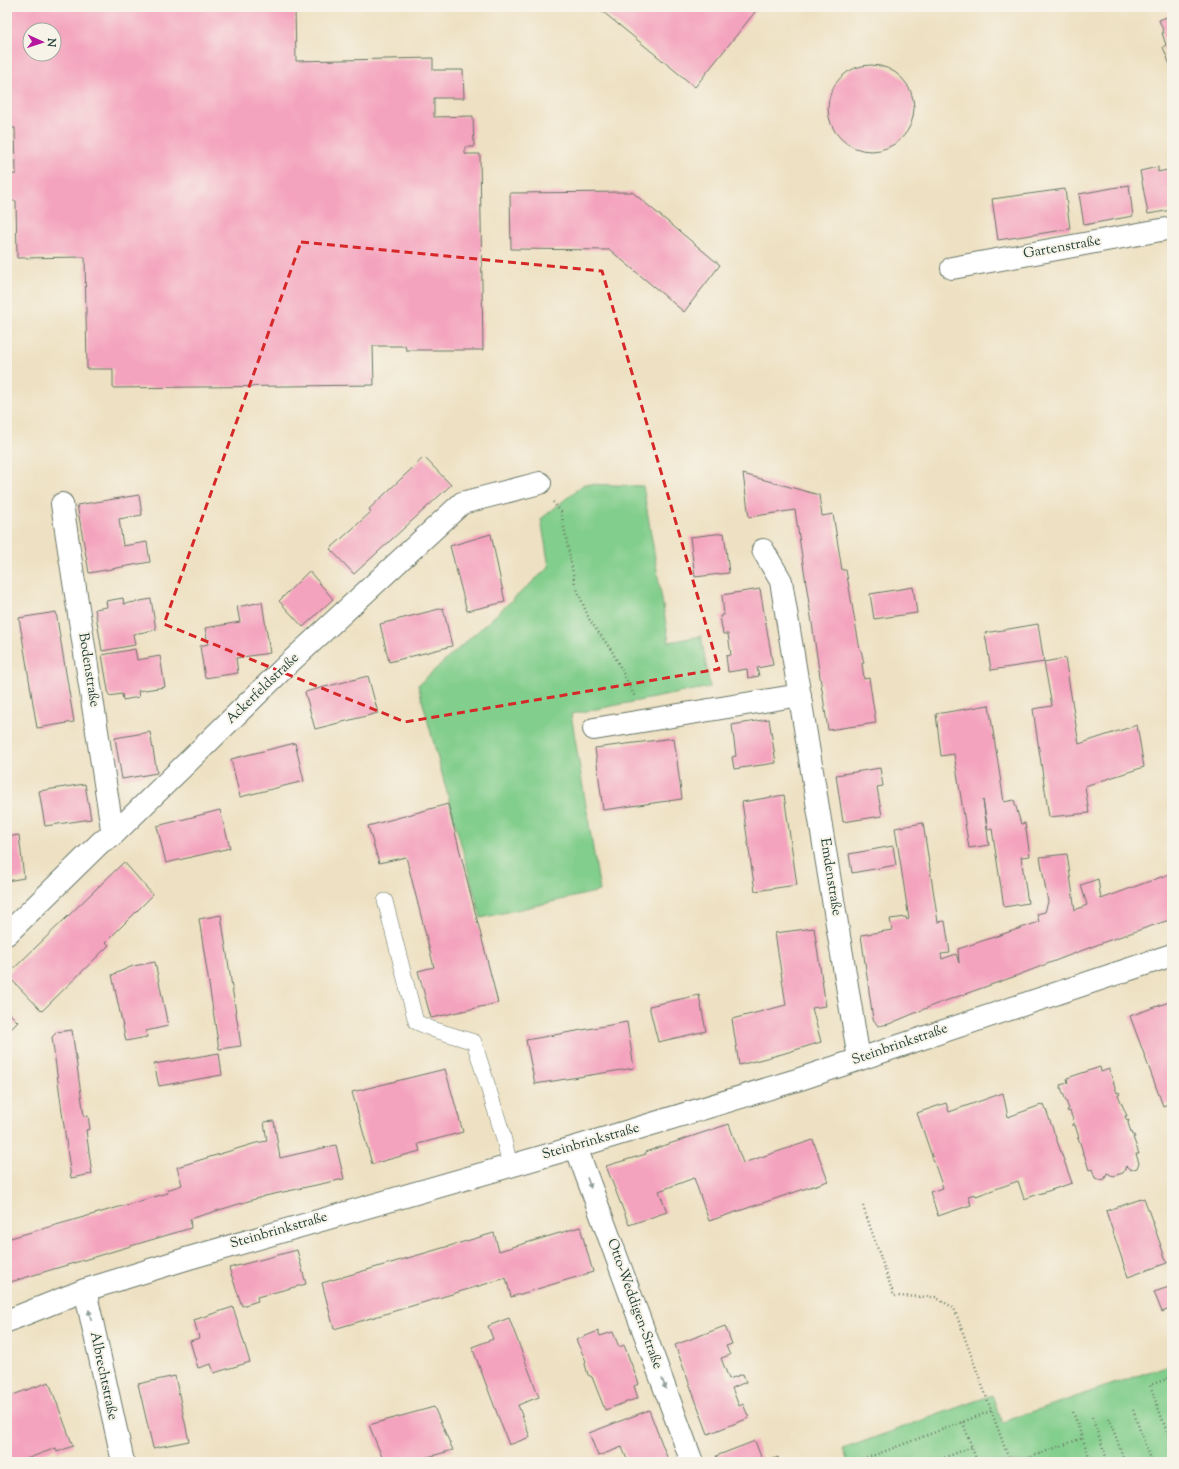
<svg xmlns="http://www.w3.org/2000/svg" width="1179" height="1469" viewBox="0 0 1179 1469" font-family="'Sorts Mill Goudy',serif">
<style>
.green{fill:#82ce8c;stroke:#508660}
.building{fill:#f4a3be;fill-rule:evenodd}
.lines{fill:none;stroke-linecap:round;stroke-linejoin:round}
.service-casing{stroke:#677666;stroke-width:16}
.minor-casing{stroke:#677666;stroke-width:24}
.tertiary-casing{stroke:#677666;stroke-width:24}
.path{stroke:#677666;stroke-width:2.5;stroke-dasharray:1 3;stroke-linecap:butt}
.service{stroke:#fff;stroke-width:15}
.minor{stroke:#fff;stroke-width:22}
.tertiary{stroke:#fff;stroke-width:22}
.oneway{fill:#8f9e9a}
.marked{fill:none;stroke:#d62828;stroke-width:3;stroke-dasharray:8 5;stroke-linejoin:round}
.labels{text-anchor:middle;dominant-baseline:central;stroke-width:4;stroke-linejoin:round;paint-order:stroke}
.street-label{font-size:14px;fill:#1f3d34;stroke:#f7f3e8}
</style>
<rect width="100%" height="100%" fill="#f7f3e8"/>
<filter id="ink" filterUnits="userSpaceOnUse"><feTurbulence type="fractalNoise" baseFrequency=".025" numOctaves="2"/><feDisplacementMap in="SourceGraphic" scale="8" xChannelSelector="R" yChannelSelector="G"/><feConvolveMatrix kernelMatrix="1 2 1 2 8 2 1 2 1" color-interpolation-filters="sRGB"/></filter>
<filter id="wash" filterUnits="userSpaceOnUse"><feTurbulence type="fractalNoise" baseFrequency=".012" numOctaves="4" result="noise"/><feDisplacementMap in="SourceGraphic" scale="16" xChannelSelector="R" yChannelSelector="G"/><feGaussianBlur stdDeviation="0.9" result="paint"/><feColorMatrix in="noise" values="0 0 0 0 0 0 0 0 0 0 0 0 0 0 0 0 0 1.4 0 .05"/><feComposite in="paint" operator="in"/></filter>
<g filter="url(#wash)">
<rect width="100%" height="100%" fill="#eee1c3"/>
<path class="green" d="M584 484 643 486 669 642 701 636 710 687 571 714 600 891 481 918 418 685 549 567 541 519Z
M1172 1364V1462H848L843 1449 992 1395 1002 1422Z"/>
<g id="blocks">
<path class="building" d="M7 7H295L296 61 433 58V70H463L464 98H434V117L473 116 474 147H465V154H480L483 350H406L405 346H373L374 385 113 388V369H87L85 257 17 258 16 201H7V175L16 174 15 128H7ZM30 30H54V54H30Z
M597 7H759L695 87Z
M1172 15V70L1163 47 1166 45 1162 33H1164L1159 20Z
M828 108a43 43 0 1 1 86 0a43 43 0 1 1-86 0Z
M1158 167V172L1172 169V210L1148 214 1140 171Z
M1129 185 1133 216 1084 225 1079 194Z
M1065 189 1070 229 998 240 992 199Z
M632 192 720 265 684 312 610 250 511 249 510 193Z
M424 457 451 485 354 574 330 549 371 512 369 509Z
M743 474 819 495 822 516 833 514 842 570H846L860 650H861L864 663H862L864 679 869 678 876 723 828 730 795 510 749 517Z
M139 495 142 515 119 519 123 546 147 542 150 562 89 573 77 505Z
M724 533 729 573 695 577 690 537Z
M491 534 505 602 467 611 450 546Z
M309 571 333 599 303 627 279 601Z
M913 587 917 613 874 619 870 594Z
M760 589 773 665 757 668 759 676 748 678 747 669 728 672 726 656 731 655 728 634H723L720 616 724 615 722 595Z
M123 598 124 604 151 599 156 630 133 634 135 645 102 651 95 609 107 607 106 601Z
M262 602 270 653 236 658 238 673 205 678 200 646 208 644 205 628 240 622 237 607Z
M443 608 452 646 389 662 380 624Z
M56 612 74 722 37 728 19 618Z
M1038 624 1044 662 1065 658 1079 744 1137 725 1144 767 1085 786 1089 813 1049 817 1033 709 1052 706 1044 662 991 670 985 633Z
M135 649 137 660 160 656 165 687 138 691 139 697 123 700 122 694 109 696 102 655Z
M368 676 378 713 315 729 305 692Z
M989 705 1004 802 1014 800 1021 824 1025 823 1030 856 1021 857 1028 903 1004 907 992 829 988 830 983 800 989 845 969 848 954 754 941 756 936 714Z
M769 719 776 763 734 769 732 757 736 756 732 725Z
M150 732 157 773 122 779 115 738Z
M674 738 682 799 603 810 595 748Z
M295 743 304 781 240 797 231 759Z
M880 768 883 786 877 787 882 816 843 822 836 775Z
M85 784 91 819 45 826 39 791Z
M784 795 797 885 755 891 742 802Z
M448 804 498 1003 431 1018 418 971 434 967 406 857 379 863 368 826Z
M220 810 230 848 166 863 157 826Z
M923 823 938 922 945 921 950 953 941 954 942 959 956 954 959 963 958 949 1039 922 1037 914 1045 912 1048 902 1040 857 1067 854 1075 910 1087 905 1081 885 1098 879 1101 899 1172 873V919L1107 941 1013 977 934 1005 889 1024 878 1026 873 1019 861 935 892 930 890 919 906 917 907 920 909 919 895 828Z
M19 835 24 878 7 881V837Z
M893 846 896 865 852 873 849 854Z
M124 862 153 895 106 942 109 945 42 1011 7 975Z
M221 915 241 1046 219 1049 199 919Z
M814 928 826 1006 812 1008 821 1042 782 1054 739 1065 732 1019 786 1005 775 933Z
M155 962 168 1026 146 1031 147 1037 126 1041 112 975 133 966Z
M699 995 706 1031 658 1042 649 1006Z
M1172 1001V1102L1163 1106 1130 1016Z
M7 1011 18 1022 7 1033Z
M627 1022 634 1068 535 1084 526 1040Z
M72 1030 84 1116H88L90 1129 86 1130 92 1174 71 1178 52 1037 57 1032Z
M219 1053 222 1075 159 1086 154 1064Z
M1100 1067 1101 1072 1109 1069 1117 1093 1119 1092 1120 1094 1118 1095 1127 1116H1125L1127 1121 1129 1120 1128 1123 1132 1135H1134L1135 1137H1133L1139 1154H1136L1139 1163 1137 1168 1131 1170 1126 1166 1123 1173 1113 1176 1107 1173 1105 1179 1100 1180 1095 1178 1092 1169 1089 1170 1084 1154H1082L1083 1152 1079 1140 1077 1138H1079L1075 1125 1072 1126V1124L1074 1123 1070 1111 1068 1112 1067 1110 1069 1109 1060 1085 1068 1083 1067 1078Z
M445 1069 463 1132 418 1144 420 1151 372 1164 352 1092Z
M1003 1093 1008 1117 1044 1104 1072 1183 1024 1199 1018 1181 976 1196 975 1194 968 1196 971 1205 938 1216 930 1192 943 1188 917 1113 946 1103 949 1112Z
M274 1121 280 1158 336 1145 344 1179 265 1196 190 1219 191 1228 7 1283V1239L168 1193 167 1190 182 1185 177 1167 256 1143 267 1141 264 1122Z
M729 1124 743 1163 813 1140 828 1181 709 1221 694 1178 659 1191 667 1212 629 1225 606 1166 646 1154 645 1152Z
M1144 1198 1167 1263 1128 1277 1106 1211Z
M580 1227 593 1272 511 1297 506 1278 334 1329 322 1283 494 1233 499 1251Z
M297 1250 306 1284 257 1297 258 1301 242 1306 229 1268Z
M1172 1286V1308L1162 1312 1154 1292Z
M233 1307 250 1362 214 1373 211 1364 198 1368 190 1341 199 1338 194 1320Z
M509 1318 539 1397 518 1405 530 1437 509 1445 472 1347 493 1339 488 1326Z
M725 1326 732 1344 726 1346 730 1355 721 1358 729 1379 743 1374 746 1382 732 1388 739 1406 743 1404 749 1418 708 1434 675 1345Z
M598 1331 600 1336 613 1332 619 1347 624 1345 639 1384 634 1386 638 1398 605 1410 592 1377 588 1375 585 1364 586 1361 576 1340Z
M175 1376 189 1441 153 1448 138 1384Z
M49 1382 73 1446 57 1452 56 1448 18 1462H7V1397Z
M434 1407 453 1450 410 1462H384L369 1425Z
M649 1410 669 1462H628L622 1447 598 1456 589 1433Z
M755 1441 763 1462H719L716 1456Z
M778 1457 780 1462H765Z"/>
</g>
</g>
<g filter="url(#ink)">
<use href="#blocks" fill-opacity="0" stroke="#677666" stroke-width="1"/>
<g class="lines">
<g class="service-casing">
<path id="service" d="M385 901 416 1022 432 1029 474 1042 502 1132 510 1165"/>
</g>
<g class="minor-casing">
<path id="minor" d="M952 268 1172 228
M62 504 113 835
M763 550 781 581 859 1059
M594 729 800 695
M7 934 101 842 113 835 288 664 462 503 540 483
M576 1147 692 1462
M85 1290 123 1462"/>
</g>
<g class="tertiary-casing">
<path id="tertiary" d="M7 1321 85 1290 189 1258 576 1147 800 1079 1172 955"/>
</g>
<path class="path" d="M553 502 561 512 575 584 589 619 612 651 635 697
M863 1206 894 1296 935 1297 954 1308 1010 1462
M1172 1377 1150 1385 1172 1446
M1133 1410 1151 1462
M1073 1412 1091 1462
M1092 1417 1108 1462
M1109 1418 1125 1462
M963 1422 977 1462
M859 1461 991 1411
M933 1462 972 1447
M1016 1462 1083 1438"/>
<use href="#service" class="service"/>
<use href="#minor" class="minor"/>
<use href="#tertiary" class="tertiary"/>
</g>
<defs><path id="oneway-solid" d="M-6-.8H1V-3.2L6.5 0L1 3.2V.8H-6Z"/></defs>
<g class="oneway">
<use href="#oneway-solid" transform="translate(589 1183) rotate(70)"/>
<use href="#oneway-solid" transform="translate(90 1315) rotate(-102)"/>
<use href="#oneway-solid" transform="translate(664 1384) rotate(70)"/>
</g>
</g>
<path class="marked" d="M301 242 602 271 719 669 405 722 164 624Z"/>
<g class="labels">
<g class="street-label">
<text transform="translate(1062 248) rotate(-10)">Gartenstraße</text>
<text transform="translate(88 670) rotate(81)">Bodenstraße</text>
<text transform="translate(263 689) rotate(-44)">Ackerfeldstraße</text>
<text transform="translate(830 877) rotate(81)">Emdenstraße</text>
<text transform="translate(900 1045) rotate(-19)">Steinbrinkstraße</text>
<text transform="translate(591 1142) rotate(-16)">Steinbrinkstraße</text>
<text transform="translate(279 1231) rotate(-16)">Steinbrinkstraße</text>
<text transform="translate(634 1304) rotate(70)">Otto-Weddigen-Straße</text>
<text transform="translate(103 1376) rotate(78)">Albrechtstraße</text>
</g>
</g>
<rect width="1179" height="1469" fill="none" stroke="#f7f3e8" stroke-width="24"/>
<g transform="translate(42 42) rotate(93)"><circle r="19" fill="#f7f3e8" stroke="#a1aaa0"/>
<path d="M0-3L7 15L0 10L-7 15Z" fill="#b5179e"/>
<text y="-6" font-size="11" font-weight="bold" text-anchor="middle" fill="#1f3d34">N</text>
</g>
</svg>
